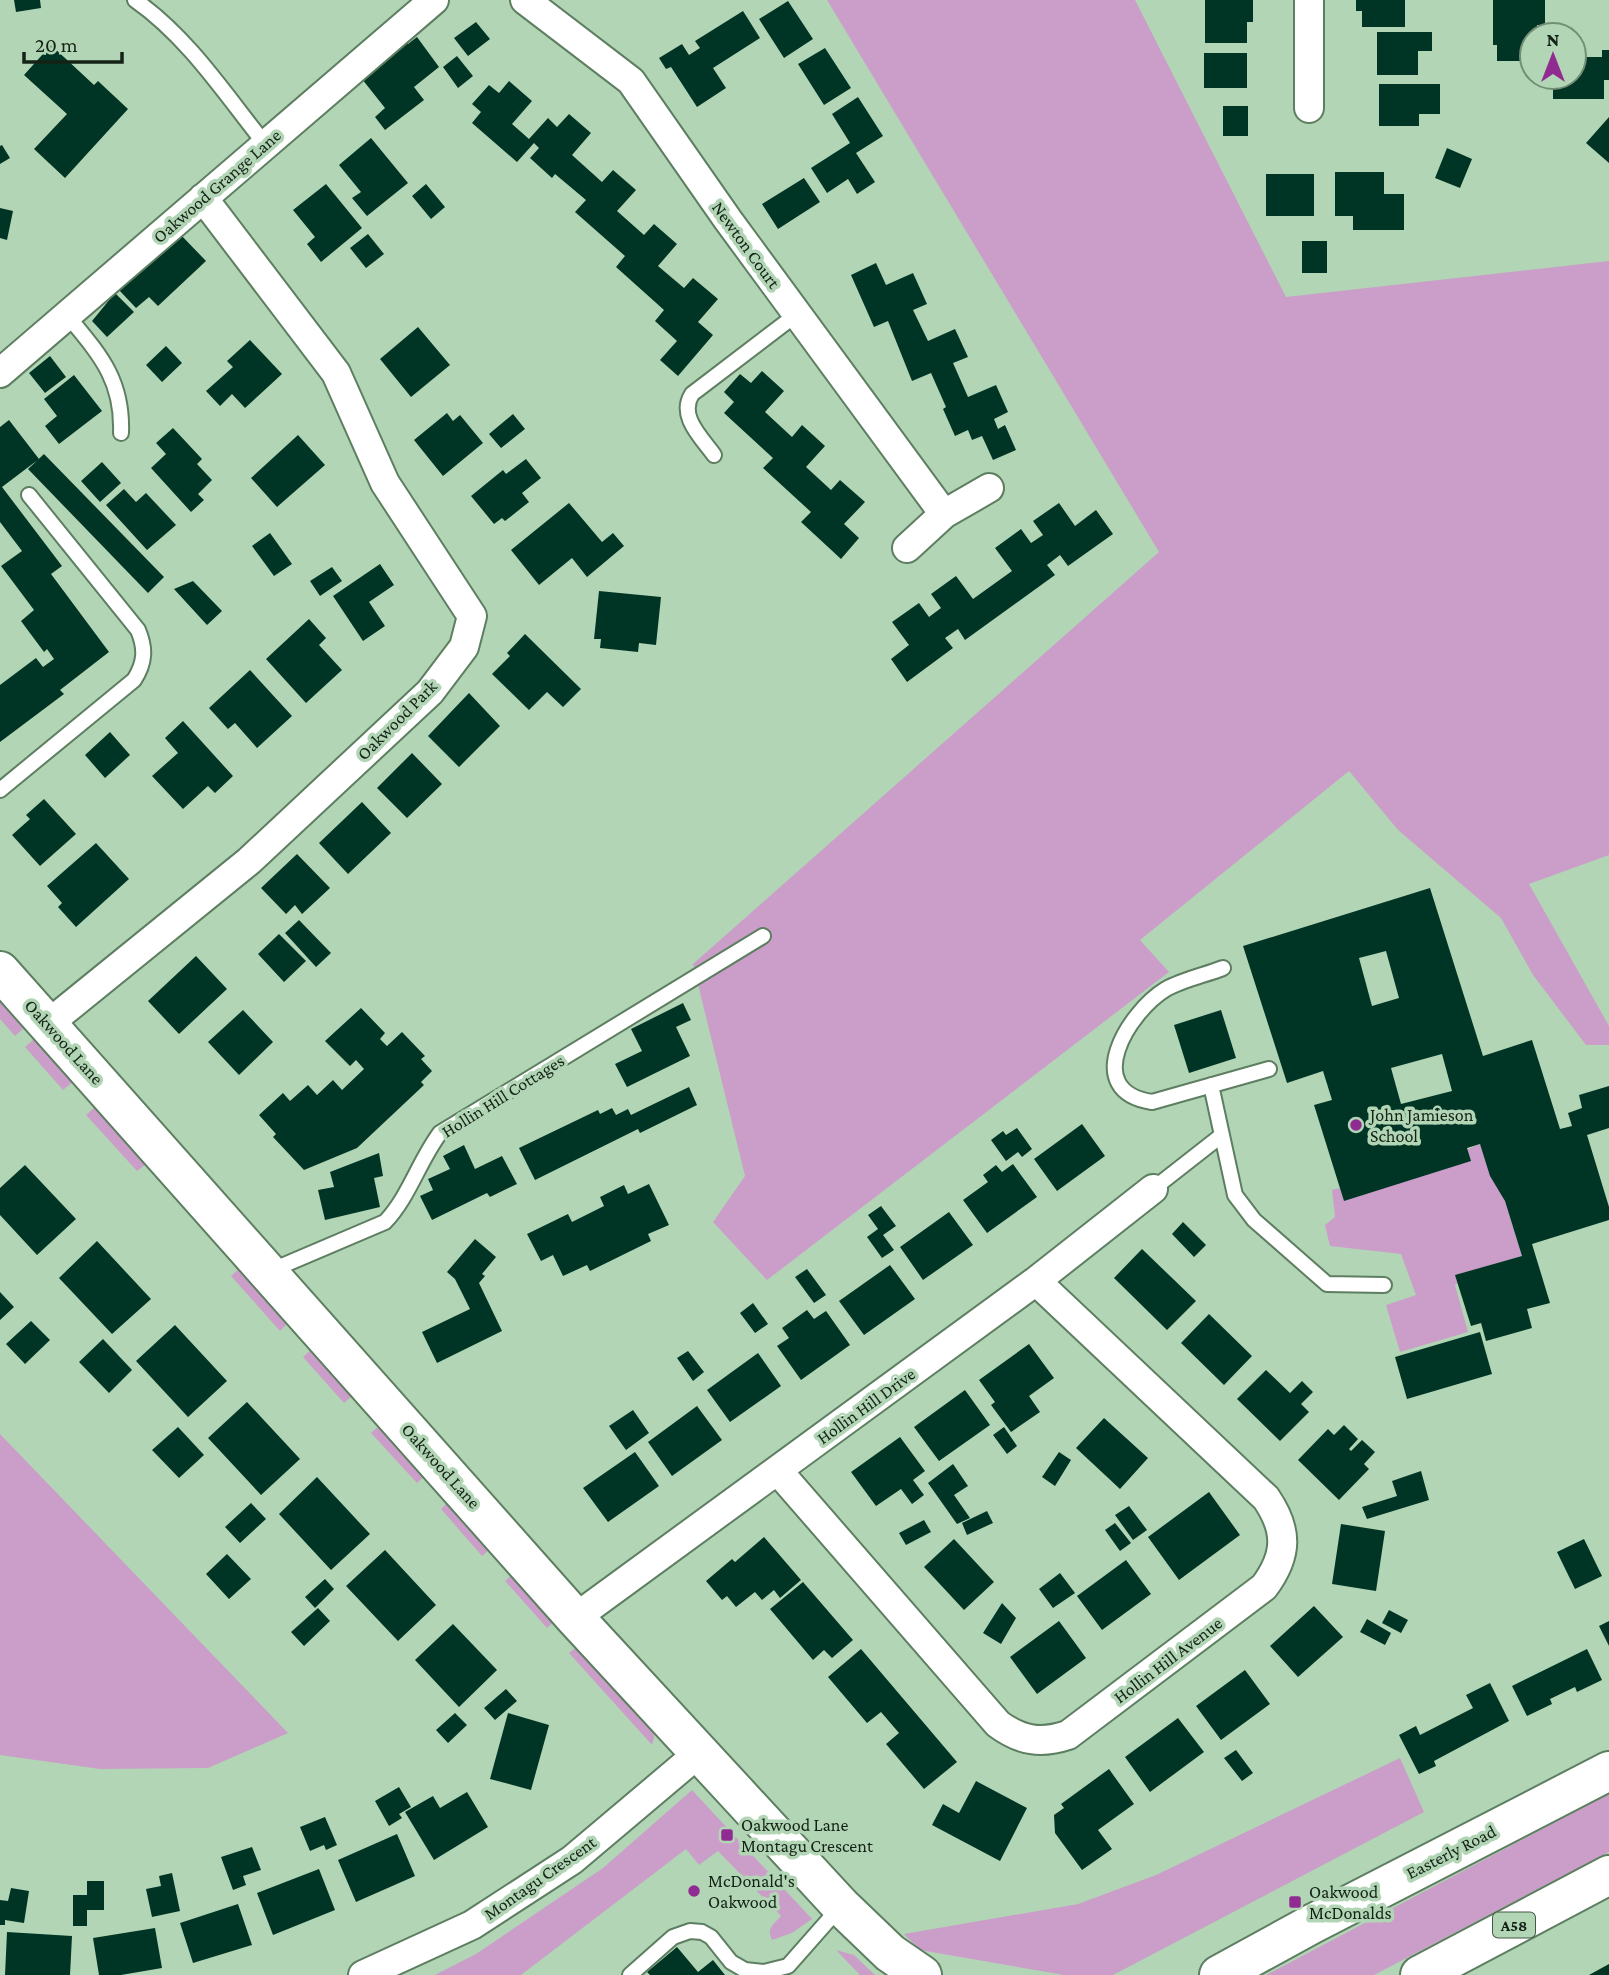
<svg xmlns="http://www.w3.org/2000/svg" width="1609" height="1975" viewBox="0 0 1609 1975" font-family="'Crimson Pro',serif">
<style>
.green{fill:#ca9ec9}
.building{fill:#003526;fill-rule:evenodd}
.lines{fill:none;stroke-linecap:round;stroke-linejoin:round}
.lane-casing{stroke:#5d7e60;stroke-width:18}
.street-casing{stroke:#5d7e60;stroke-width:32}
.secondary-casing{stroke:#5d7e60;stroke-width:42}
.primary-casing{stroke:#5d7e60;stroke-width:42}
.lane{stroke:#fff;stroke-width:14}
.street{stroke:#fff;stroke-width:28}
.secondary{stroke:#fff;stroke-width:38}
.primary{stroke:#fff;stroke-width:38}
.poi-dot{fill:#902b92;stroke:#b2d6b5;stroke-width:2.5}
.labels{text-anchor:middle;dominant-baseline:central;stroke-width:7;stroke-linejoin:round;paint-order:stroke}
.shield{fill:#b2d6b5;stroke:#445946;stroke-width:2}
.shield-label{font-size:16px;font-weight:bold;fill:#152317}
.street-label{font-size:18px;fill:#152317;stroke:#b2d6b5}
.poi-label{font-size:18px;fill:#152317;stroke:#b2d6b5;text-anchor:start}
</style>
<rect width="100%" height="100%" fill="#b2d6b5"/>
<path class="green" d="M827 0H1135L1286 297 1609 261V855L1529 884 1609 1026V1045H1586L1533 975 1501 918 1398 830 1349 771 1140 940 1169 972 767 1280 713 1222 745 1176 693 964 1159 552Z
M0 1001 24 1028 15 1036 0 1019Z
M34 1039 73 1082 63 1090 25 1047Z
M95 1107 146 1164 137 1171 86 1115Z
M1480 1144 1505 1201 1522 1256 1456 1275 1458 1283 1455 1285 1468 1332 1400 1352 1386 1305 1416 1295 1401 1254 1330 1246 1325 1225 1335 1217 1332 1190 1340 1188 1344 1201Z
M240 1268 289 1322 280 1331 231 1276Z
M312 1349 353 1395 344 1403 303 1357Z
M380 1425 426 1475 417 1483 371 1433Z
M0 1434 288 1733 208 1768 100 1769 0 1755Z
M449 1501 491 1548 482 1556 441 1509Z
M514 1573 556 1620 547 1628 505 1581Z
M579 1645 653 1728 654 1738 652 1745 569 1653Z
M1400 1758 1424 1812 1113 1975H1064L920 1950 904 1934 1078 1904 1156 1875Z
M692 1790 812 1919 792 1933 772 1940C766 1928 774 1924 781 1916L718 1851 699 1865 686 1849 521 1975H435L476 1954 603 1868Z
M1609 1794V1852L1374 1975H1266Z
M836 1950 854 1955 875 1975H860Z"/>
<path class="building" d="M14 0H40L41 8 16 12Z
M1205 0H1253V22H1247V43H1205Z
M1356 0H1405V27H1362V11H1356Z
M1493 0H1545V25H1537V35H1532L1530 61H1497V45H1493Z
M788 1 813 39 784 58 759 19Z
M743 11 760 38 713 68 726 88 697 107 671 67 666 69 659 58 682 44 689 55 700 48 695 41Z
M476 22 490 39 468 56 454 38Z
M1377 32H1432V51H1418V75H1377Z
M402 36 408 44 417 37 439 67 414 87 424 100 385 130 375 117 385 108 362 79Z
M51 45 94 85 98 81 128 109 65 178 34 149 67 114 24 75Z
M825 48 851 88 824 105 798 64Z
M1602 50H1609V80H1604V99H1553V77H1574V57H1602Z
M1204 53H1247V88H1204Z
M457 56 473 76 458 88 443 67Z
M509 81 532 101 512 124 529 139 548 118 557 127 569 114 591 133 572 155 602 182 613 170 636 190 617 211 644 235 654 224 677 244 658 266 684 288 693 278 718 299 698 322 713 335 678 376 660 360 677 341 655 321 664 310 616 267 625 256 575 212 586 200 555 174 552 178 530 158 539 148 534 143 517 162 472 123 481 112 472 104 489 85 499 93Z
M1379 84H1440V114H1419V126H1379Z
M858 97 883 136 856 153 875 182 857 194 848 179 827 193 811 168 850 143 832 114Z
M1223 106H1248V136H1223Z
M1609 117V163L1586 143Z
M371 138 408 183 367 216 352 198 361 192 339 165Z
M2 145 10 158 0 164V146Z
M1447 148 1472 159 1460 188 1435 178Z
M1335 172H1384V194H1404V230H1353V216H1335Z
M1266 174H1314V216H1266Z
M804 178 820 202 778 229 762 204Z
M326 184 362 228 321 262 307 244 315 237 293 210Z
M426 184 445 207 431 219 412 196Z
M0 208 13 211 7 240 0 238Z
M179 233 206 261 158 306 149 297 136 308 119 290Z
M368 234 384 254 366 268 350 248Z
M1302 241H1327V273H1302Z
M876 263 886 285 913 273 927 304 913 310 928 341 955 329 968 357 953 363 968 397 996 385 1008 412 994 419 998 429 1005 425 1016 450 993 460 982 436 972 440 968 430 955 436 943 409 946 407 931 373 912 381 888 321 874 327 851 275Z
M115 293 134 312 107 337 92 321Z
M418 327 450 365 411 397 380 359Z
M250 340 282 374 245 408 232 394 220 406 206 391 233 367 227 361Z
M166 346 182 363 162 382 146 365Z
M50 356 66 377 45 393 29 373Z
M762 371 784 391 765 412 792 437 802 425 825 446 806 467 831 490 840 480 865 502 844 524 859 538 841 559 801 522 811 512 763 468 773 458 724 413 734 402 724 392 740 374 751 383Z
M74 375 102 411 59 444 45 426 57 416 44 399Z
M447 413 453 421 460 415 483 443 443 476 414 440Z
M513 414 525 429 501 448 489 434Z
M9 420 39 459 2 487 62 566 51 574 109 652 60 690 64 694 0 742V685L36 658 43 667 54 659 47 649 44 652 21 621 34 610 1 566 22 551 0 522V427Z
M173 428 202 459 197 464 212 480 198 494 204 500 191 512 151 468 166 454 156 443Z
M298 435 325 465 277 507 251 478Z
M44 454 164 577 148 593 28 469Z
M526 459 541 478 522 493 529 502 505 521 502 518 494 524 471 496 503 470 506 474Z
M102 462 121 483 100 502 81 481Z
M124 489 136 502 146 493 176 525 147 550 106 505Z
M569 503 602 542 613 533 624 546 587 577 572 558 539 585 511 550Z
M1059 503 1075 526 1096 510 1113 534 1068 566 1060 555 1047 565 1055 575 965 640 958 629 945 638 953 648 907 682 891 659 909 645 892 622 919 603 929 617 941 608 931 594 956 576 973 599 1012 571 995 548 1021 529 1031 543 1043 535 1033 521Z
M270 533 292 564 274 576 252 546Z
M380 564 394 585 369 602 385 626 363 641 333 596Z
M332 567 342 581 320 596 310 581Z
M193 581 222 611 207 625 174 589Z
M599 591 661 597 656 645 639 643 638 652 600 648 601 639H594Z
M309 619 326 638 319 645 342 670 306 703 266 659Z
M525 634 581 689 563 707 547 692 529 710 492 674 510 656 507 653Z
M250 670 292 716 257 748 235 723 228 729 209 708Z
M469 693 500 726 459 767 428 736Z
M183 721 233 776 215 793 208 786 183 809 152 776 178 753 165 738Z
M110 732 130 755 105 778 85 755Z
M412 753 442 784 407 818 377 788Z
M44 799 76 834 40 866 12 835 30 819 26 815Z
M362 802 391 833 348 874 319 843Z
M96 843 129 879 76 927 58 907 62 903 47 886Z
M297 854 330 888 302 914 295 905 286 914 261 888Z
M1430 888 1483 1056 1532 1040 1560 1129 1572 1126 1568 1113 1582 1108 1579 1095 1609 1086V1128L1587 1135 1609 1207V1220L1532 1244 1550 1303 1527 1309 1532 1328 1486 1341 1481 1323 1471 1326 1455 1275 1522 1256 1505 1201 1490 1176 1480 1144 1467 1148 1471 1161 1344 1201 1314 1105 1332 1100 1323 1071 1287 1083 1243 946ZM1386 951 1399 998 1372 1006 1359 958ZM1442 1054 1452 1091 1401 1104 1391 1068Z
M299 920 331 953 316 967 285 933Z
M279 934 306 961 284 982 258 954Z
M196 956 227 989 179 1034 148 1001Z
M683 1003 691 1020 676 1027 690 1056 627 1087 615 1064 642 1051 631 1029Z
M361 1008 385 1033 380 1039 387 1046 402 1032 425 1056 421 1059 432 1071 421 1082 424 1085 357 1148 304 1170 273 1137 276 1134 259 1115 283 1093 290 1101 308 1085 317 1095 333 1080 342 1090 364 1069 356 1060 350 1066 325 1041Z
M243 1010 273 1042 239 1075 208 1042Z
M1221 1010 1236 1058 1189 1073 1174 1025Z
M689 1087 697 1105 640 1133 638 1129 535 1180 519 1148 598 1110 600 1114 612 1108 616 1115 628 1109 631 1115Z
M1082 1124 1105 1156 1057 1191 1034 1159Z
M1017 1128 1032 1149 1022 1157 1018 1152 1006 1161 991 1140 1003 1131 1006 1135Z
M464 1145 475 1169 502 1156 517 1184 490 1197 487 1193 432 1220 420 1196 433 1190 428 1179 450 1169 443 1156Z
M379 1153 383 1176 374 1178 380 1207 325 1220 318 1190 334 1187 330 1172Z
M1013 1164 1037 1197 987 1233 963 1200 988 1182 983 1175 996 1165 1002 1172Z
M25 1165 76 1219 37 1255 0 1215V1188Z
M649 1184 669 1225 648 1234 651 1241 590 1271 587 1265 563 1276 553 1255 541 1261 527 1234 568 1214 572 1222 604 1206 600 1197 624 1185 628 1194Z
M881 1206 896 1226 883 1235 894 1250 882 1258 867 1237 878 1229 868 1215Z
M949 1212 973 1245 923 1280 900 1247Z
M1183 1222 1206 1245 1194 1257 1172 1234Z
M475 1239 496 1257 482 1274 485 1276 479 1283 502 1331 437 1363 422 1332 470 1309 455 1279 447 1272Z
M97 1241 151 1299 112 1334 59 1278Z
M1142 1249 1196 1301 1167 1330 1114 1278Z
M890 1265 915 1299 864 1335 839 1301Z
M807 1269 826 1295 814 1303 795 1277Z
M0 1292 14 1307 0 1320Z
M753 1303 768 1324 755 1333 740 1313Z
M807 1310 814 1319 826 1311 850 1345 801 1380 777 1346 789 1338 782 1328Z
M1209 1314 1252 1356 1224 1385 1181 1343Z
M31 1321 50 1340 25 1364 6 1344Z
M175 1325 227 1381 188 1417 136 1361Z
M1480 1332 1492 1374 1407 1399 1395 1357Z
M103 1339 132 1370 109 1393 79 1362Z
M1029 1344 1054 1378 1029 1396 1040 1412 1011 1432 991 1405 995 1402 979 1380Z
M688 1351 704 1372 693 1381 677 1358Z
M758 1353 781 1386 730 1422 707 1390Z
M1266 1370 1290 1393 1302 1381 1313 1392 1301 1404 1309 1412 1280 1441 1237 1399Z
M965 1390 990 1425 939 1461 914 1427Z
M247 1402 300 1459 261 1495 208 1438Z
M697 1406 722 1440 672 1476 648 1442Z
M633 1410 649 1433 626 1450 609 1426Z
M1104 1418 1148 1458 1120 1489 1076 1448Z
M1344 1425 1358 1439 1349 1449 1351 1451 1362 1440 1375 1452 1364 1464 1369 1469 1339 1500 1298 1460 1328 1429 1334 1435Z
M178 1427 204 1455 179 1478 152 1450Z
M1004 1427 1017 1446 1007 1454 993 1435Z
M900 1437 925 1471 913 1480 924 1495 912 1504 901 1489 876 1506 851 1472Z
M635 1452 659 1486 608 1522 583 1488Z
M1059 1452 1071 1460 1055 1486 1042 1477Z
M953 1464 968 1486 954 1495 970 1518 957 1524 928 1483Z
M1421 1471 1429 1500 1367 1519 1362 1507 1397 1496 1392 1481Z
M317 1477 370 1534 331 1570 279 1514Z
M1209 1492 1240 1535 1179 1580 1148 1537Z
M251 1503 266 1519 240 1543 225 1527Z
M1129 1506 1147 1530 1133 1540 1115 1515Z
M987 1511 993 1523 967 1535 962 1523Z
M924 1520 931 1532 906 1545 899 1533Z
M1115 1523 1131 1543 1120 1551 1105 1530Z
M1341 1524 1385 1531 1376 1591 1332 1584Z
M764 1537 801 1580 780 1598 774 1590 762 1600 755 1592 736 1607 727 1596 722 1600 706 1581 732 1559 735 1562Z
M954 1539 994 1582 964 1610 924 1567Z
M1584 1539 1602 1576 1575 1589 1557 1552Z
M385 1550 436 1605 398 1641 346 1586Z
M227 1554 251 1579 229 1599 206 1574Z
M1126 1560 1151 1594 1102 1630 1077 1596Z
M1060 1573 1075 1593 1053 1608 1039 1589Z
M325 1579 334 1589 315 1608 305 1597Z
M803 1582 853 1640 832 1658 824 1650 813 1660 770 1609Z
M1002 1603 1016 1618 1001 1644 983 1633Z
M1314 1606 1343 1637 1298 1677 1270 1646Z
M318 1608 330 1621 304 1646 291 1632Z
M1389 1610 1408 1620 1401 1633 1382 1623Z
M1367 1619 1391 1633 1385 1645 1360 1632Z
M1059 1621 1086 1658 1037 1694 1010 1657Z
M1609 1621V1646L1599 1626Z
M453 1624 497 1670 459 1707 415 1660Z
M861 1649 957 1762 924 1789 886 1744 899 1733 881 1712 867 1723 828 1677Z
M1587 1649 1602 1680 1577 1692 1575 1687 1550 1699 1552 1704 1527 1716 1512 1686Z
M1245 1670 1270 1704 1221 1740 1196 1706Z
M1490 1683 1509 1721 1434 1761 1436 1766 1419 1774 1399 1735 1416 1726 1420 1735 1473 1708 1466 1695Z
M506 1689 517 1701 495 1720 484 1708Z
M455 1713 467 1725 448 1743 436 1730Z
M508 1713 549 1725 531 1790 490 1779Z
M1178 1718 1204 1752 1150 1792 1125 1757Z
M1236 1750 1253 1773 1242 1781 1224 1758Z
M1109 1769 1134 1804 1098 1830 1112 1849 1082 1870 1055 1833 1054 1815 1064 1808 1061 1804Z
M976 1781 1027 1808 1000 1861 932 1825 943 1804 959 1813Z
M399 1787 411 1807 399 1814 402 1818 389 1826 375 1801Z
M467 1792 488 1827 434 1860 405 1812 433 1796 440 1808Z
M325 1817 337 1845 326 1850 324 1845 310 1851 300 1827Z
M397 1834 415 1876 356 1902 338 1860Z
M252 1847 261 1870 243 1876 246 1885 233 1890 221 1857Z
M319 1869 335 1910 273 1935 257 1893Z
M172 1873 180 1911 152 1917 146 1889 161 1886 159 1876Z
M87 1881H104V1910H87V1926H73V1895H87Z
M11 1888 29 1891 24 1923 5 1920V1925H0V1900L8 1901Z
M238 1904 252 1945 193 1963 180 1923Z
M155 1928 162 1968 121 1975H99L93 1938Z
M7 1932 72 1936 70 1975H5Z
M677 1947 698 1972 713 1960 725 1975H650L647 1972Z
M1609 1964V1975H1589Z"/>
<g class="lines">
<g class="lane-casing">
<path id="lane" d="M135 0C188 37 225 94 265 144
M67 315C99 354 123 379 121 433
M714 455C701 437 678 416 692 394L797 314
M0 790 134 680C145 663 146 649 138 630L29 495
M1223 968C1205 975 1182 980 1166 989 1128 1012 1080 1091 1152 1102L1269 1069
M1211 1085 1235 1195 1254 1220 1327 1284 1384 1285
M1153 1189 1222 1135
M270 1271 385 1222C409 1197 419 1161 440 1133L763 936
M630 1975 673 1937 690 1931 702 1932 711 1937 731 1962 745 1970 764 1972 788 1966 840 1907"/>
</g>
<g class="street-casing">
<path id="street" d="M525 0 631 81 728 220 944 514
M1309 0V108
M0 373 434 0
M907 548 944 514 989 488
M48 1024 249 861 430 692 464 647 472 616 385 483 336 373 203 198
M778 1471 998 1724C1021 1741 1041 1744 1068 1735L1264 1587C1288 1555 1288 1530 1266 1498L1036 1281
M575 1618 1036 1281 1153 1189
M363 1975 472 1925 572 1860 700 1752"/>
</g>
<g class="secondary-casing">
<path id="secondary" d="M0 971 575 1618 841 1906 890 1953 922 1975"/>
</g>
<g class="primary-casing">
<path id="primary" d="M1219 1975 1312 1924 1609 1771
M1420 1975 1609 1875"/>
</g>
<use href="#lane" class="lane"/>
<use href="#street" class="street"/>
<use href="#secondary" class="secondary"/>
<use href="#primary" class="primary"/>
</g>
<g class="poi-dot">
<circle cx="1356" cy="1125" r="7"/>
<rect x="720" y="1828" width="14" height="14" rx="3.5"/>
<circle cx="694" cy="1891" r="7"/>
<rect x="1288" y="1895" width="14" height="14" rx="3.5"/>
</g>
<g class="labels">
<rect class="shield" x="1493" y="1912.5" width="42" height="25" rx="5"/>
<g class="shield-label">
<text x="1514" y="1925">A58</text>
</g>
<g class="street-label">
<text transform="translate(217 186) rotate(-41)">Oakwood Grange Lane</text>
<text transform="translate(746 245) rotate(54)">Newton Court</text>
<text transform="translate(397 720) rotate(-45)">Oakwood Park</text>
<text transform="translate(64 1042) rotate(48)">Oakwood Lane</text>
<text transform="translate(503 1096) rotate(-32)">Hollin Hill Cottages</text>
<text transform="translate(866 1406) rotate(-36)">Hollin Hill Drive</text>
<text transform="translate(441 1466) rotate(48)">Oakwood Lane</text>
<text transform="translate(1168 1660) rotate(-37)">Hollin Hill Avenue</text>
<text transform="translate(1451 1852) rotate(-27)">Easterly Road</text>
<text transform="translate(540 1878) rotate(-35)">Montagu Crescent</text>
</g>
<g class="poi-label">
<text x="1370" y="1115">John Jamieson<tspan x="1370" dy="21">School</tspan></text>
<text x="741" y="1825">Oakwood Lane<tspan x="741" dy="21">Montagu Crescent</tspan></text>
<text x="708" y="1881">McDonald's<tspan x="708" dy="21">Oakwood</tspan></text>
<text x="1309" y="1892">Oakwood<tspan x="1309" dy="21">McDonalds</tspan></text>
</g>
</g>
<g transform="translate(1553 56)"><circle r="33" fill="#b2d6b5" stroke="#738e76" stroke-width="2"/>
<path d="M0-5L12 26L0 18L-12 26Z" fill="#902b92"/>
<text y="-10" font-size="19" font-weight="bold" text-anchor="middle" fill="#152317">N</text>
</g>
<path d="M24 52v10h98v-10" fill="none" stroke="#152317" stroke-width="3.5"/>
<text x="35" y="52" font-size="21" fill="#152317" stroke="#b2d6b5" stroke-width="5" paint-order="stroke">20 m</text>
</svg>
